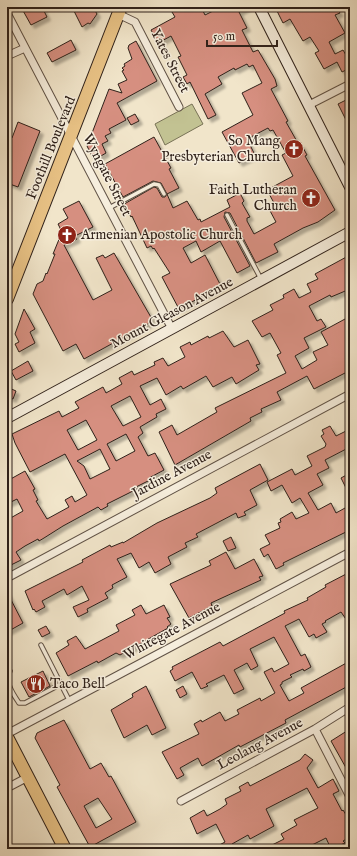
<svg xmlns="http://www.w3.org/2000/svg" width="357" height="856" viewBox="0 0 357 856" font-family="'IM FELL English',serif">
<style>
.green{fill:#c2c292;stroke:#787256}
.building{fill:#d68f80;stroke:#2f211a;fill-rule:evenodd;filter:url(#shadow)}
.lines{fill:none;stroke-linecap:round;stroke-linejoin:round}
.lane-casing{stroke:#605246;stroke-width:5.5}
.street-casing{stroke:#605246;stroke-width:9}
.secondary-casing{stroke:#2f211a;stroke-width:12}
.primary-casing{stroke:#2f211a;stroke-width:14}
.lane{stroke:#f6eedd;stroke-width:3.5}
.street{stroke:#f6eedd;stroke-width:7}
.secondary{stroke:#f6eedd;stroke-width:10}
.primary{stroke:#e8c285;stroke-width:12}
.labels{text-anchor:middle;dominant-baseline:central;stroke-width:3;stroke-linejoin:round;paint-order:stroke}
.street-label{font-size:14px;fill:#2f211a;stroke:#f6eedd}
.poi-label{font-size:14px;fill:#2f211a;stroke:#f6eedd;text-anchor:end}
</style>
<defs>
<filter id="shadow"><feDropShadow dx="3.5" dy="3.5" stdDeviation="1" flood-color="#0004"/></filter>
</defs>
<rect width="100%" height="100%" fill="#f1e5ca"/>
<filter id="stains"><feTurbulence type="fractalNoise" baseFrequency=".005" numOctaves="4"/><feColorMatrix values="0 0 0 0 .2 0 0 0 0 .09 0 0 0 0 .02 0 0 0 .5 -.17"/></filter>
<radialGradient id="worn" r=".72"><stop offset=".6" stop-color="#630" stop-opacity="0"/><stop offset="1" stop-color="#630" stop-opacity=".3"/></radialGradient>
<path class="green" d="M192 104 203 124 165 145 155 124Z"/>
<path class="building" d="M21 7H42L47 17 31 25Z
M72 7H93L97 14 90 24 88 23 82 27Z
M169 7H201L205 15 221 7H248L239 12 247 28 242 30 253 52 258 50 275 79 277 86 271 89 288 121 286 122 299 145 301 144 307 155 305 156 335 210 318 222 303 228 274 244 278 252 256 263 230 213 225 212 224 217 250 266 237 273 220 241 201 252 196 241 183 248 191 263 205 255 221 286 179 309 162 277 170 273 154 248 153 249 151 246 147 248 132 216 131 217 124 205 126 203 154 187 157 188 162 197H165L167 194 173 208 187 201 198 220 200 219 201 222 230 207 227 200 240 193 244 201 242 203 250 217 247 218V221L254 234 276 222 268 207 274 203 267 190 293 176 282 155 286 153 273 130 270 131 268 128 247 139 255 155 239 163 222 132 253 115 242 93 262 83 253 65 249 67 247 64 235 70 234 68 218 77 222 84 205 94 216 115 208 119 190 82 187 84 183 77 187 75 178 57 181 56 171 36 158 43 151 30 175 17Z
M284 7H336L340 13 335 15 345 33 329 42 335 54 343 50 350 62V68L342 72 337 62 324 69 315 53 319 51 310 37 303 41 290 19 283 23 277 11Z
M71 40 76 50 52 62 47 53Z
M136 41 157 81 117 103 126 120 109 129 111 133 105 136 108 141 102 144 106 153 94 160 87 146 109 89 122 93 118 84 127 80 122 71 124 70 122 68 125 66 124 64 132 59 128 48 129 45Z
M350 98V128L338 104Z
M135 114 139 121 131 125 127 118Z
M18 122 40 131 18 187 7 183V136L12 138Z
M154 137 171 168 169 169 179 188 167 194 161 183 153 181 123 197 105 164Z
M79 201 93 227 75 236 77 239 64 245 93 300 112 290 96 258 103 255 105 258 114 253 152 319 148 324 84 359 76 344 63 351 33 294 37 284 43 281 46 273 47 274 55 254H53L62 232 58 224 68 218 63 209Z
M350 255V272L347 274 350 279V289L331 297 330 295 309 306 317 321 321 319 326 327 304 338 309 348 295 356 302 369 317 360 313 352 328 345 321 332 345 319 350 328V382L345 373 314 389 307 376 277 392 281 400 261 409 262 412 250 418 251 421 175 465 159 432 172 425 177 435 217 412 215 408 286 373 277 355 281 353 270 333 262 337 252 321 273 310 270 305 284 298 283 295 294 289 299 298 311 292 307 284 318 279 315 274Z
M24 309 35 329 30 332 35 343 19 352 15 344 19 342 15 334Z
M223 331 234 347 248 340 260 364 256 365 259 370 236 384 232 377 213 387 206 376 183 389 181 386 166 395 157 378 140 386 150 405 161 399 166 409 156 414 157 417 140 427 143 433 138 437 148 456 155 453 164 470 149 478 150 480 136 487 137 489 107 504 108 506 101 510 98 507 63 526 44 538 39 541 38 539 25 546 16 552 21 560 7 567V520L23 511 17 499 7 504V481L25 471 35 489 33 490 38 500 36 501 47 519 69 507 65 500 72 496 75 502 87 495 65 454 30 472 15 443 12 434 59 411 62 417 79 408 75 402 103 387 106 393 122 384 119 378 132 371 134 375 155 365 154 362 163 358 168 366 185 357 180 347 190 342 191 345 208 336 209 338ZM130 396 141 417 123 426 111 406ZM86 420 97 440 78 450 67 430ZM126 434 135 451 116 461 107 444ZM100 449 110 469 90 479 84 466 77 461Z
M28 361 33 371 16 380 11 371Z
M7 387 16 391 13 399 7 397Z
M330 426 336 436 350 429V447L325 460 329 468 317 474 323 485 308 493 318 510 331 503 336 513 345 508 348 513 350 512V530L283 563 284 565 276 569 268 554 264 557 260 549 270 544 265 535 280 528 278 523 281 522 280 519 292 512 296 519 309 513 300 498 292 503 282 485 271 491 267 482 292 469 295 475 312 466 307 456 325 447 326 444 321 436 324 434 322 430Z
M260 464 268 480 250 490 257 505 244 512 246 515 238 518 236 513 196 534 198 537 185 543 187 547 168 557 171 564 155 573 149 562 139 568 131 553 117 559 127 577 112 585 113 588 105 593 108 598 87 609 88 612 78 617 73 607 89 600 82 586 67 595 64 589 42 601 45 607 36 612 34 609 33 610 25 591 83 562 82 560 110 545 111 547 123 542V543L157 523 210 498 217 493 215 488Z
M350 473V496L341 478Z
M231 537 236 548 228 551 223 541Z
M226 552 235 569 254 559 263 576 259 577 261 580 211 603 212 606 189 618 170 584 211 565 209 561Z
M350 572V625L341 612 325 621 326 622 322 624 327 632 316 638 314 634 309 637 299 619 285 626 301 656 305 654 311 667 304 671 303 669 290 675 292 677 282 682V684L280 685 289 701 304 693 301 688 350 661V685L285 720 286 723 240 747 239 745 202 766 198 758 180 768 184 775 177 779 162 752 199 734 194 724 201 720 202 722 220 712 225 721 239 714 237 710 260 698 261 701 275 693 264 672 272 668 274 672 289 664 274 637 250 649 258 666 251 670 247 663 234 670 244 689 234 694 224 675 206 684 208 686 201 689 192 672 175 681 170 671 173 669 172 667 220 642 223 646 285 613 284 611 308 600 307 598 326 587 325 585Z
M7 592 23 623 7 632Z
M141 605 146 614 164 605 170 617 167 618 171 624 167 627 168 628 120 655 116 653 98 663 97 661 68 676 56 653 69 645 67 641 76 636 85 649 119 631 116 625 135 615 132 610Z
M46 626 50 633 42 637 38 630Z
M43 671 50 686 29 697 21 682Z
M146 686 166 728 152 735 147 725 124 738 111 710 133 697 132 694Z
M183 686 187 694 180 698 176 690Z
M64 720 90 769 101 763 109 777 111 776 136 822 90 847 57 787 60 785 35 738 37 733ZM98 798 112 819 96 828 84 806Z
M350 729V747L346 749 350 758V775L331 741Z
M305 754 313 760 307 768 318 788 333 779 339 791 333 794 342 811 343 810 348 818 350 817V837L343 841 345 843 331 849 326 838 304 849H264L284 839 281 834 297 825 294 820 318 808 307 788 266 809 274 826 250 839 248 835 232 844 235 849H212L225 842 216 824 197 834 190 818 204 810 207 816 220 809 227 804 225 799 241 791 239 787 248 782 250 786 300 760Z"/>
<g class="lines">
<g class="lane-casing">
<path id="lane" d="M109 208 154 184 159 185 164 194
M227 215 261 279
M41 645 69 700
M10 671C4 681 13 694 19 703H25L61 684"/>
</g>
<g class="street-casing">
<path id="street" d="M7 13 172 329
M118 14 135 22 179 107
M7 56 25 48
M309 105 350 84
M7 578 350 394
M315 729 350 797
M7 734 350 552
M7 788 28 777
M181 801 315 729 350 707"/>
</g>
<g class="secondary-casing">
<path id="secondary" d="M259 7 350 187
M7 418 350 232"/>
</g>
<g class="primary-casing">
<path id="primary" d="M7 299 121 7
M7 737 65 849"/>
</g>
<use href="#lane" class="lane"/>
<use href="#street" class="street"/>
<use href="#secondary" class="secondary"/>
<use href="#primary" class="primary"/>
</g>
<defs>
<g id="church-disc" transform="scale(1)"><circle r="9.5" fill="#8f2418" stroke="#f6eedd"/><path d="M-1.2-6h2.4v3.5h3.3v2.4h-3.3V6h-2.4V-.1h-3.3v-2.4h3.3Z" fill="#fff"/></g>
<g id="restaurant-disc" transform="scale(1)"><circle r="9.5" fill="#8f2418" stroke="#f6eedd"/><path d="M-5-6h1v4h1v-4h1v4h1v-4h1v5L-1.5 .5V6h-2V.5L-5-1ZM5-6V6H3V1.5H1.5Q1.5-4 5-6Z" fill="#fff"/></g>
</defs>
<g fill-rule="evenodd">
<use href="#church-disc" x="294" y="149"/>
<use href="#church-disc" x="311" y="198"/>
<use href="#church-disc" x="67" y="235"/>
<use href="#restaurant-disc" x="36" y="684"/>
</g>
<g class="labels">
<g class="street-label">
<text transform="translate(170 61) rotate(63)">Yates Street</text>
<text transform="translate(51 148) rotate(-68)">Foothill Boulevard</text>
<text transform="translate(107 175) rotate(63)">Wyngate Street</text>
<text transform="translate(172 313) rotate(-28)">Mount Gleason Avenue</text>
<text transform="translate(172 474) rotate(-28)">Jardine Avenue</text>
<text transform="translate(172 631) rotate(-28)">Whitegate Avenue</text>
<text transform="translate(260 744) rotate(-28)">Leolang Avenue</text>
</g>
<g class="poi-label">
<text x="280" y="141">So Mang<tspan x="280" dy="16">Presbyterian Church</tspan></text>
<text x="297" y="190">Faith Lutheran<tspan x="297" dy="16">Church</tspan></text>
<text x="81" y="235" text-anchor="start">Armenian Apostolic Church</text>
<text x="50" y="684" text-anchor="start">Taco Bell</text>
</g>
</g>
<rect width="357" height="856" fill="none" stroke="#f1e5ca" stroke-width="24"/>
<rect x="8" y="8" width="341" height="840" fill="none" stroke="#2f211a" stroke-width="2"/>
<rect x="12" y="12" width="333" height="832" fill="none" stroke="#2f211a"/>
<path d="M207 40v6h70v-6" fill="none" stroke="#2f211a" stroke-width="2"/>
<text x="213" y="40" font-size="12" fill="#2f211a" stroke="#f6eedd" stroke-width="3" paint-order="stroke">50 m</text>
<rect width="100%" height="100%" filter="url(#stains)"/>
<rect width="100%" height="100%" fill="url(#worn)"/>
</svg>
